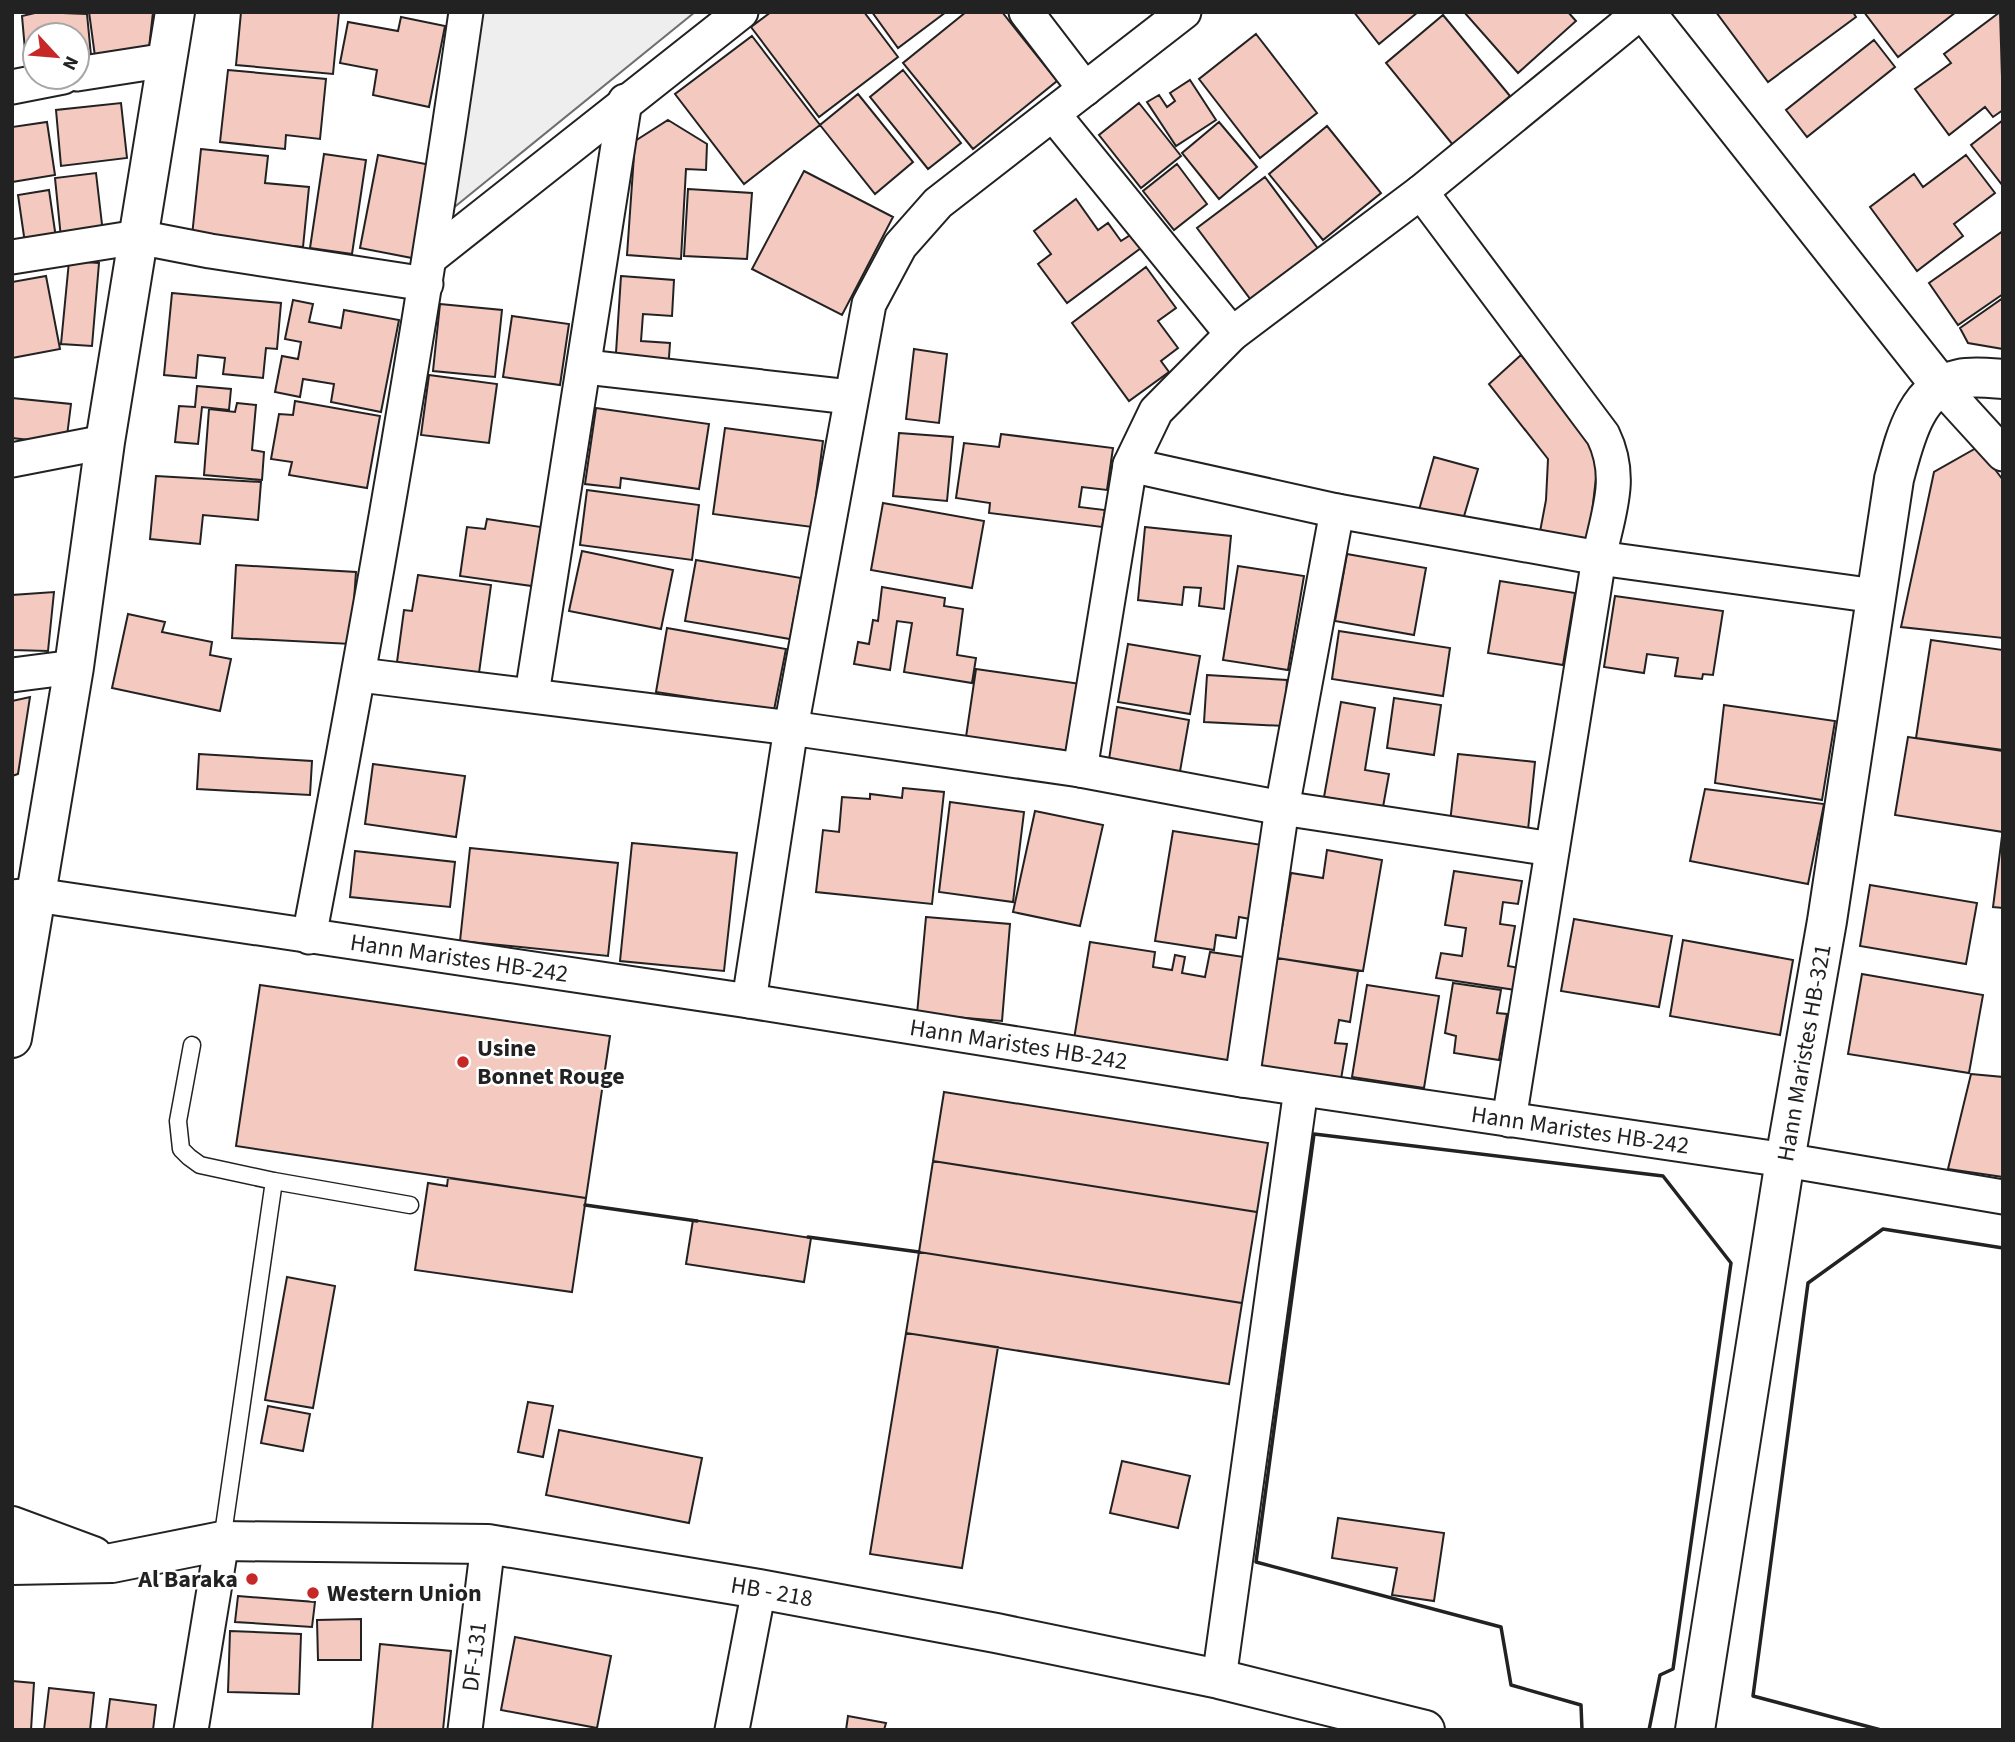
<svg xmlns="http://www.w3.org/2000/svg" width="2015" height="1742" viewBox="0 0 2015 1742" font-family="'Source Sans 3',sans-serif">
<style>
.green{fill:#eee;stroke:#6f6f6f;stroke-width:2}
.building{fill:#f3c9c0;stroke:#222;stroke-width:2}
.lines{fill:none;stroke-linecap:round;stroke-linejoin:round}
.lane-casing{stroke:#222;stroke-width:19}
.street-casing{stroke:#222;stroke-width:37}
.secondary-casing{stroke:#222;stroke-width:42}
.lane{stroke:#fff;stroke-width:16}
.street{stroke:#fff;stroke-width:33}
.secondary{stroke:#fff;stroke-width:38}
.wall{stroke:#222;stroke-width:3.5}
.poi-dot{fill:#c62828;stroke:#fff;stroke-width:2.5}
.labels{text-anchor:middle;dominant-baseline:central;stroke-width:5;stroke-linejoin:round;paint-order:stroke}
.street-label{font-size:24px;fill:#222;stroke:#fff}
.poi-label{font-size:24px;font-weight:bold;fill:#222;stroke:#fff;text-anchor:start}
</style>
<rect width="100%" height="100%" fill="#fff"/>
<path class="green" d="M483 12H695L452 209Z"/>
<path class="building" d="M39 12 87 14 92 66 77 68V35H35V72L27 73 22 16Z
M89 12H153L148 57 96 64Z
M241 12H339L333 74 236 65Z
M771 12H864L898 57 819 117 751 27Z
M872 12H946L898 48Z
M966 12H1002L1057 81 973 149 903 63Z
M1354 12H1418L1379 44Z
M1464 12H1568L1576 21 1518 73Z
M1716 12H1853L1856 17 1768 82Z
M1864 12H1956L1898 57Z
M2000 12 2003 110 1993 117 1985 107 1949 135 1915 89 1951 63 1944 54Z
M1443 15 1510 96 1453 145 1386 63Z
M401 17 445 26 429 107 373 95 377 70 340 63 348 22 398 31Z
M1256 34 1317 113 1260 158 1199 79Z
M752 36 820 125 744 184 675 94Z
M1874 40 1895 67 1807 137 1786 110Z
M228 70 326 79 320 139 286 135 285 149 220 142Z
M903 70 961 143 928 169 870 97Z
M1190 80 1216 120 1176 146 1147 102 1159 95 1167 107 1175 101 1170 93Z
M858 94 913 162 875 194 820 125Z
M121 103 127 158 61 166 56 110Z
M1139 103 1181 156 1141 188 1099 135Z
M668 120 707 144 706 170 686 169 681 259 627 255 635 141Z
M2003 120V186L1971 145Z
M47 122 55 175 12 182V127Z
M1219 122 1257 167 1219 199 1182 153Z
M1327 126 1381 193 1323 240 1269 174Z
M201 149 268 156 265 183 309 187 303 247 192 236Z
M324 154 366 160 352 254 310 248Z
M378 155 431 165 412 258 360 248Z
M1966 155 1995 193 1954 224 1963 236 1917 271 1870 207 1914 174 1923 187Z
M1177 164 1207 204 1174 230 1143 191Z
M804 171 893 217 842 315 752 269Z
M96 173 103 233 61 238 55 178Z
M1265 177 1319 250 1251 300 1197 228Z
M688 189 752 193 747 259 684 256Z
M49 190 57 245 26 250 18 195Z
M1076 199 1098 230 1108 223 1121 241 1132 234 1141 248 1067 303 1038 264 1051 254 1034 231Z
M2003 231V294L1958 325 1929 283Z
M69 261 99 263 92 346 61 344Z
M1146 267 1176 308 1158 321 1178 348 1161 361 1169 372 1129 401 1072 323Z
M46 276 60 349 12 358V282Z
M621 276 674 280 672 316 643 314 641 341 670 343 668 371 615 368Z
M172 293 281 303 277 349 266 348 263 378 223 374 225 358 198 355 196 378 164 375Z
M2003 298V349L1968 343 1960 328Z
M293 300 313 304 309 322 341 328 344 310 399 320 381 412 331 402 334 384 303 379 300 397 275 392 282 356 298 359 301 342 285 339Z
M440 304 502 310 495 377 433 371Z
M512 316 569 324 560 385 503 377Z
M914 349 947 354 939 423 906 419Z
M1521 355 1599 452 1588 547 1539 537 1546 500 1548 459 1489 384Z
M429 375 497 384 489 443 421 435Z
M197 386 231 389 229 410 202 407 198 444 175 442 179 406 195 407Z
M12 398 71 404 66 444 12 438Z
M295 401 380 416 367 488 289 475 292 462 271 459 279 414 293 415Z
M237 403 256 405 252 450 264 452 262 480 204 475 209 409 235 412Z
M596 408 709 424 699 489 621 478 620 488 585 484Z
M725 428 823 441 812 527 713 514Z
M899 433 953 437 947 501 893 496Z
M1001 434 1113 448 1107 490 1082 487 1079 507 1105 510 1102 527 989 513 990 503 956 498 964 443 999 447Z
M1978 447 2003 480V638L1901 627 1934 472Z
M1434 457 1478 469 1462 523 1419 510Z
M156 476 261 482 258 520 203 515 200 544 150 539Z
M587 490 699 505 692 560 580 545Z
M883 503 984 521 972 588 871 570Z
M487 519 541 527 532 586 460 576 467 527 485 529Z
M1145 527 1231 536 1224 609 1199 606 1201 588 1184 587 1182 605 1138 600Z
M582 551 673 570 661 629 569 611Z
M1347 554 1426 568 1414 635 1335 621Z
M696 560 801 578 790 639 685 621Z
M236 565 356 572 351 644 232 638Z
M1238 566 1304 576 1288 670 1223 660Z
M418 575 491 585 479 673 397 662 404 610 412 611Z
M1500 581 1575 593 1563 665 1488 653Z
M882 587 945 598 944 606 963 609 957 655 976 658 972 683 904 672 912 623 897 621 890 670 854 664 858 642 869 644 873 620 878 621Z
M54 592 48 651 12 650V595Z
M1615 596 1723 611 1713 675 1703 674 1702 679 1675 676 1678 658 1647 654 1644 673 1604 667Z
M128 614 165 622 162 632 212 642 210 655 231 659 220 711 112 688Z
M667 628 786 649 774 710 656 692Z
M1339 631 1450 648 1443 696 1332 679Z
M1931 640 2003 650V750L1916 738Z
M1128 644 1200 656 1190 714 1118 702Z
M976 669 1081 684 1071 751 966 737Z
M1207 675 1287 680 1284 726 1204 722Z
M30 697 18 774 12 776V701Z
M1394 698 1441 705 1434 755 1387 748Z
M1341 702 1375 708 1365 770 1389 774 1383 807 1324 797Z
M1724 705 1835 721 1822 800 1715 783Z
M1117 707 1189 720 1179 777 1108 766Z
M1908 737 2003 751V832L1895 815Z
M199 754 312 761 310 795 197 789Z
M1458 754 1535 762 1528 830 1450 822Z
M373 764 465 776 456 837 365 824Z
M903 788 944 792 932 904 816 892 823 830 839 832 842 797 870 799V794L902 798Z
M1705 789 1824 804 1808 884 1690 861Z
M950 802 1024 812 1013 902 939 892Z
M1035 811 1103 825 1080 926 1013 912Z
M1173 831 1262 845 1250 919 1239 917 1236 938 1216 935 1214 950 1155 941Z
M2002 836H2003V908L1993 907Z
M632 843 737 853 724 971 620 961Z
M470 848 618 863 608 956 460 941Z
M1327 850 1382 860 1363 971 1277 958 1291 873 1323 878Z
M355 851 455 862 450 907 350 897Z
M1454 871 1522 881 1518 904 1503 902 1500 924 1515 926 1508 966 1525 969 1522 991 1436 978 1441 953 1462 956 1466 928 1445 925Z
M1870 885 1977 903 1966 964 1860 946Z
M926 917 1010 924 1002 1021 917 1014Z
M1574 919 1672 936 1659 1007 1561 991Z
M1683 940 1793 960 1780 1035 1670 1016Z
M1090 942 1155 952 1153 967 1172 970 1175 955 1185 957 1182 973 1205 977 1210 952 1244 957 1228 1061 1073 1045Z
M1277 958 1358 971 1350 1022 1339 1020 1335 1043 1347 1044 1340 1085 1258 1072Z
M1862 974 1983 995 1969 1073 1848 1054Z
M1453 983 1501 990 1497 1013 1507 1014 1499 1060 1454 1053 1456 1036 1445 1033Z
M260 985 610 1036 586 1198 236 1146Z
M1367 985 1439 996 1424 1088 1352 1077Z
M1971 1074 2003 1077V1177L1948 1169Z
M944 1092 1268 1143 1257 1212 933 1161Z
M933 1161 1257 1212 1242 1303 919 1252Z
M448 1178 586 1198 572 1292 415 1270 428 1183 447 1186Z
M693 1220 811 1238 804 1282 686 1264Z
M919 1252 1242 1303 1229 1384 906 1333Z
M287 1277 335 1286 313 1408 265 1400Z
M906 1333 998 1347 962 1568 870 1554Z
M528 1402 553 1406 543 1457 518 1452Z
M268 1406 310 1414 303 1451 261 1443Z
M559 1430 702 1458 689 1523 546 1495Z
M1122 1461 1190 1476 1178 1528 1110 1513Z
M1338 1518 1444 1533 1434 1601 1392 1595 1397 1568 1332 1558Z
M238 1596 315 1602 312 1627 235 1622Z
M361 1619V1660H318L317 1620Z
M230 1631 301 1634 299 1694 228 1692Z
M515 1637 611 1656 597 1728 501 1710Z
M380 1644 451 1651 443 1730H372Z
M12 1681 34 1683 31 1730H12Z
M49 1688 94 1693 90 1730H44Z
M110 1699 156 1705 153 1730H106Z
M848 1716 886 1723 884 1730H846Z"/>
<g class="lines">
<g class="lane-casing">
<path id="lane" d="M192 1045 178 1121 181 1149 189 1157 200 1165 274 1181 410 1205
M222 1541 274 1181"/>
</g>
<g class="street-casing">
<g id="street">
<path d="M1026 12 1085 89"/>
<path d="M77 74 167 60"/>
<path d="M12 87 63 77"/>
<path d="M1053 114 1232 334"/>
<path d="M1421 192 1603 435C1624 478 1608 513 1599 558L1509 1120"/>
<path d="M12 257 138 237 210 251 426 284"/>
<path d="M431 257 741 12"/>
<path d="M586 367 850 397"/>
<path d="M1940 385 2003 454"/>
<path d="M12 460 105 442"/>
<path d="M1130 465 1337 511 1599 558 1876 596"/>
<path d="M12 675 74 667"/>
<path d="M360 675 791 728 1080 770 1282 808 1552 849"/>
<path d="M532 694 625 101"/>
<path d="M1080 770 1130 465 1156 411 1232 334 1421 192 1641 12"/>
<path id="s1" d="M12 897 36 895 749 1001 1242 1080 1785 1160 2003 1197"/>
<path d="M309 937C368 630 422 322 466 12"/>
<path d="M749 1001 791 728 869 304 900 246 938 203 1184 12"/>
<path d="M1242 1080 1282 808 1337 511"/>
<path d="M1219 1679 1301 1089"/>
<path d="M191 1730 222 1541"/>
<path id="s2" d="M465 1730 488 1544"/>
<path d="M732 1730 759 1589"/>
</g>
</g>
<g class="secondary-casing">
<g id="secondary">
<path d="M1645 12 1940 385"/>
<path d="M12 1038 74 667 105 442 175 12"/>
<path d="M12 1526 93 1556"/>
<path id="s3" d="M12 1565 112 1563 222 1541 488 1544 759 1589 996 1633 1219 1679 1425 1730"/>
<path id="s4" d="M1695 1730 1785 1160 1827 921 1894 479C1904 442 1915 388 1959 379 1973 376 1989 378 2003 379"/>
</g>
</g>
<use href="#lane" class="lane"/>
<use href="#street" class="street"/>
<use href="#secondary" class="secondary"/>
<path class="wall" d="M585 1205 697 1221
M808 1237 919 1252
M1582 1730 1581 1705 1511 1685 1501 1627 1256 1562 1314 1134 1663 1176 1731 1263 1673 1669 1660 1675 1649 1730
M1881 1730 1753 1696 1808 1283 1883 1229 2003 1248"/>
</g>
<g class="poi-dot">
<circle cx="463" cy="1062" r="7"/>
<circle cx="252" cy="1579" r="7"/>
<circle cx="313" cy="1593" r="7"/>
</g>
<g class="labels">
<g class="street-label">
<text stroke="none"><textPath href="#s1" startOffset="452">Hann Maristes HB-242</textPath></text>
<text stroke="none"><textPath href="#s1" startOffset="1018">Hann Maristes HB-242</textPath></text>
<text stroke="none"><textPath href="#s4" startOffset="686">Hann Maristes HB-321</textPath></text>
<text stroke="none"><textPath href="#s1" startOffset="1586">Hann Maristes HB-242</textPath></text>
<text stroke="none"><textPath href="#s3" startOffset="766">HB - 218</textPath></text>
<text stroke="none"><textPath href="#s2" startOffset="74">DF-131</textPath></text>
</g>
<g class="poi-label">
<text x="477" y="1048">Usine<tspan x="477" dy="28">Bonnet Rouge</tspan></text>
<text x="238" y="1579" text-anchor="end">Al Baraka</text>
<text x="327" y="1593">Western Union</text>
</g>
</g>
<rect width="2015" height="1742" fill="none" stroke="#222222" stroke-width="28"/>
<g transform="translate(56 56) rotate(116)"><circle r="33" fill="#ffffff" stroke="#a7a7a7" stroke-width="2"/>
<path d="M0-5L12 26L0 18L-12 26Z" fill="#c62828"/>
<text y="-10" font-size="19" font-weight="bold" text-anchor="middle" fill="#222222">N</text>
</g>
</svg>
